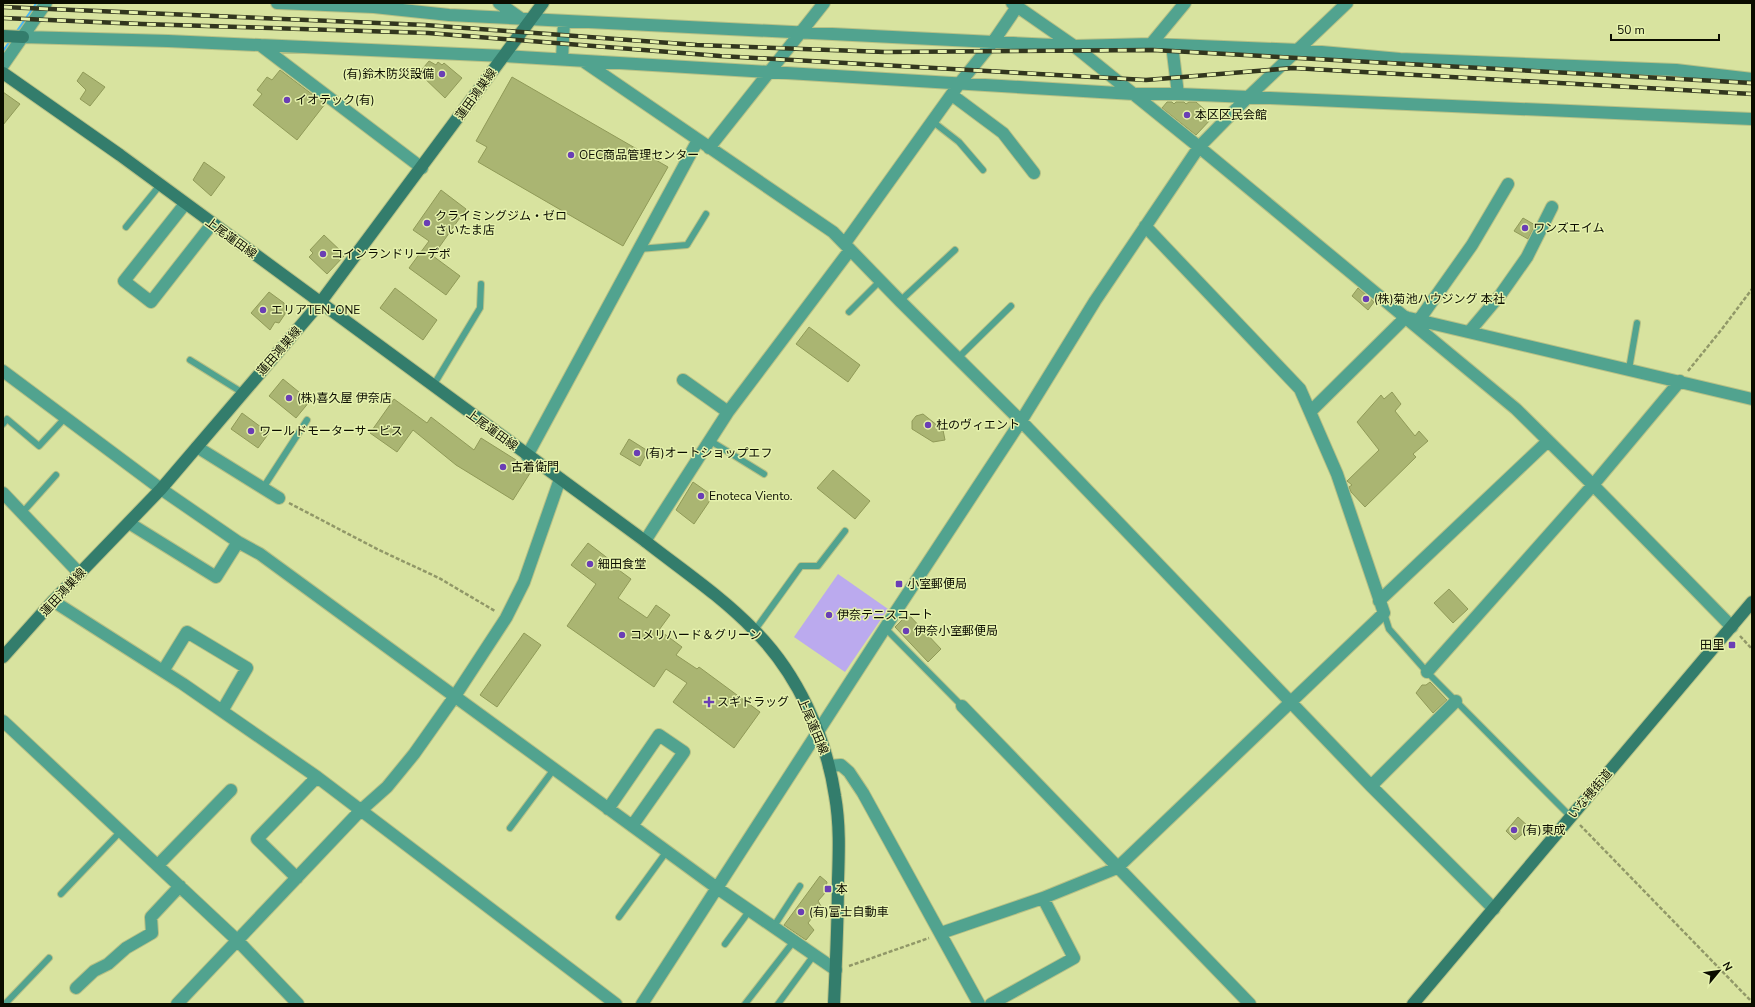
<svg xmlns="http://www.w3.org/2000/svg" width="1755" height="1007" viewBox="0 0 1755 1007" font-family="'Nunito Sans','Noto Sans JP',sans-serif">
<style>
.green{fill:#bae}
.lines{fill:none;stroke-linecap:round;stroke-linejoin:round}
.stream{stroke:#49b8f4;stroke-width:4.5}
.building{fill:#aab572;stroke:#909a58}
.lane-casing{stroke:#b7c186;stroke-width:8}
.street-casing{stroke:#b7c186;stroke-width:14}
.secondary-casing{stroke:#b7c186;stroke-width:14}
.path{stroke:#919868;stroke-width:2.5;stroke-dasharray:4 2;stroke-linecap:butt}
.lane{stroke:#51a38f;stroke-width:6}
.street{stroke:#51a38f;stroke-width:12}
.secondary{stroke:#337d6c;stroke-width:12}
.rail-casing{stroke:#32361e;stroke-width:4.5}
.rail{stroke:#e5f1ac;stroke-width:3;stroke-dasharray:9;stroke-linecap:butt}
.poi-dot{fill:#6a3eb5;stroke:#e5f1ac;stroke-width:1.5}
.labels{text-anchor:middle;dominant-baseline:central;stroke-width:3;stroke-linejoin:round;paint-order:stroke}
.poi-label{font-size:12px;fill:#0b0d00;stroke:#e5f1ac;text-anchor:start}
.street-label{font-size:12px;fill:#0b0d00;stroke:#e5f1ac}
</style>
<rect width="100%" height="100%" fill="#d8e39f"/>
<path class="green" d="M838 574 888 609 845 672 794 637Z"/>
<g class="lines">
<path class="stream" d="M3 53 38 3"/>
</g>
<path class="building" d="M429 61 436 65 438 62 442 65 444 63 462 78 445 98 419 73Z
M280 70 325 104 297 140 253 105 262 94 257 90 267 77 272 80Z
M83 72 105 87 90 106 80 99 86 90 77 81Z
M512 77 668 167 623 246 478 162 487 147 476 141Z
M3 92 20 104 3 125Z
M1167 102H1172L1174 104 1176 102H1184L1186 104 1189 102H1196L1213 117 1196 135 1162 108Z
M204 162 225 177 211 196 193 180Z
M441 190 466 209 433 256 460 276 446 295 409 268 429 241 413 230Z
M1523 218 1535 225 1528 239 1514 231Z
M324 235 345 255 327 274 309 257 313 253 310 250Z
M395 288 437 320 423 340 380 308Z
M1358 288 1374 302 1368 310 1352 296Z
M269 292 284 303 285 314 279 323 275 322 270 330 251 313Z
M809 327 860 365 848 382 796 344Z
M283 379 310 401 296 418 269 396Z
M1392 392 1401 404 1395 411 1415 436 1419 431 1428 441 1413 454 1416 457 1365 507 1351 492 1349 487 1352 485 1347 481 1379 450 1357 422 1381 395 1384 399Z
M394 399 427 423 431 417 474 450 481 438 532 470 513 500 456 465 413 430 397 452 370 433Z
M242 413 269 433 258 448 231 429Z
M923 414 943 430 945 440 933 442 912 429V421L916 416Z
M629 439 648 451 640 466 620 454Z
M833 470 870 501 855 519 817 488Z
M693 482 713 496 694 524 676 510Z
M588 543 610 560 608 562 631 579 618 598 647 618 656 605 670 615 659 630 682 647 676 655 697 669 699 667 760 712 734 748 673 702 687 683 666 669 654 687 567 626 596 584 571 565Z
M1449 589 1468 609 1453 623 1434 603Z
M908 614 941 649 928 662 895 627Z
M524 633 541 645 497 707 480 695Z
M1430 682 1447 700 1433 713 1416 693 1422 685H1426Z
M1518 817 1530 828 1515 840 1506 831Z
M820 876 827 882 825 893 818 901 821 906 808 923 814 930 806 940 784 925Z"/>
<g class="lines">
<g class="lane-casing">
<path id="lane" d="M932 121 959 142 983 170
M126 227 160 185
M639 249 687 245 706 214
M900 301 955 250
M849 312 881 280
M958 358 1011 306
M190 360 243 393
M1629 369 1637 323
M433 386 480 308 481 284
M3 424 7 419 39 446 65 418
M709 440 764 474
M263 488 307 420
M22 513 56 475
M1384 613 1389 629 1427 672 1571 817
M885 628 962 706
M755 630 801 566H818L845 531
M510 828 554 769
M61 894 121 831
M619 917 667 851
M774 926 800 886
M725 944 750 910
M5 1004 49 958
M745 1004 794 941
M778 1004 814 955"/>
</g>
<g class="street-casing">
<path id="street" d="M277 3 374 7 449 15 993 42 1074 46 1151 44 1299 50 1400 59 1676 70 1752 79
M499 3 520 18
M1012 3 1074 46 1199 147 1516 409 1593 485 1732 627
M23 37 168 41 504 56 1134 94H1178L1752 119
M1151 44 1185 3
M260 45 422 168
M1172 45 1178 94
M562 59 564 21
M583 61 833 232 900 301 1021 421 1371 786 1494 909
M3 65 46 3
M952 95 1003 133 1034 173
M709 148 824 3
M185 204 124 281 151 302 212 224
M845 243 959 84 993 42 1017 7
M1409 318 1752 399
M1419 320 1472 245 1508 184
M1469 332 1501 294 1527 257 1552 207
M3 371 161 489 238 542 260 554 717 888 836 970
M683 380 728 412
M1310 412 1406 317
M197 447 279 498
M527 456 698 140
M3 493 80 574
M129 523 216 577 238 542
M645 541 728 412 850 250
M53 601 183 684 317 777 616 1004
M1379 601 1548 441
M163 671 187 632 247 668 222 711
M1427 672 1593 485 1680 381
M962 706 1250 1004
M3 721 238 941 298 1004
M829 766 841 765 849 772 863 793 979 1004
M1371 786 1456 701
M608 809 659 735 684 752 632 826
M158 865 231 790
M297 878 257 839 317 777
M941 933 1043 898 1117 868 1384 613 1337 474 1300 389 1145 226
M76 988 94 971 108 964 126 948 152 933 151 917 180 886
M177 1004 360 811 387 787 414 754 455 696 506 618 524 582 560 479
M642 1004 885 628 1021 421 1095 301 1199 147 1247 98 1347 3
M991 1004 1074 958 1043 898"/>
</g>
<g class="secondary-casing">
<path id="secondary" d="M3 36 23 37
M3 73 120 155 645 541C682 570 721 596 754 630 797 673 826 736 835 796 840 824 839 852 838 880 838 922 836 963 834 1004
M3 657 53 601 161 489 320 303 543 3
M1413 1004 1752 602"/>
</g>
<path class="path" d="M1688 371 1722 329 1752 289
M289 503 379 550 439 578 495 611
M1740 636 1752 649
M1580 825 1752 1002
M849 966 929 938"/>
<use href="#lane" class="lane"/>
<use href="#street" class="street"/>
<use href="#secondary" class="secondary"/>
<g class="rail-casing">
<path id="rail" d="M3 7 425 25 697 45 885 52 1153 50 1752 83
M3 18 142 24 428 33 720 56 1146 80 1293 68 1752 94"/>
</g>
<use href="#rail" class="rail"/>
</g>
<g class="poi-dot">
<circle cx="442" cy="74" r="4"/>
<circle cx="287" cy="100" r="4"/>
<circle cx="1187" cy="115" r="4"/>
<circle cx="571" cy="155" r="4"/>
<circle cx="427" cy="223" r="4"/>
<circle cx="1525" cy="228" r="4"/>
<circle cx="323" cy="254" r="4"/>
<circle cx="1366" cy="299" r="4"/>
<circle cx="263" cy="310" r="4"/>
<circle cx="289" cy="398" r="4"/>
<circle cx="928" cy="425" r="4"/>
<circle cx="251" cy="431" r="4"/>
<circle cx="637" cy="453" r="4"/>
<circle cx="503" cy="467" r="4"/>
<circle cx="701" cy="496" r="4"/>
<circle cx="590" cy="564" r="4"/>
<rect x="895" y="580" width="8" height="8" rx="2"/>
<circle cx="829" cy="615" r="4"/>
<circle cx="906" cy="631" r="4"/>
<circle cx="622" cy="635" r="4"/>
<rect x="1728" y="641" width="8" height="8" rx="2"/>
<path d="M707 696h4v4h4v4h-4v4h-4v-4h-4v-4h4z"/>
<circle cx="1514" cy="830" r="4"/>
<rect x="824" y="885" width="8" height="8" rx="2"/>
<circle cx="801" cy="912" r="4"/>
</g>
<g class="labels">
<g class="poi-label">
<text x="434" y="74" text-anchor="end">(有)鈴木防災設備</text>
<text x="295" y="100">イオテック(有)</text>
<text x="1195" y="115">本区区民会館</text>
<text x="579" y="155">OEC商品管理センター</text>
<text x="435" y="216">クライミングジム・ゼロ<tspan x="435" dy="14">さいたま店</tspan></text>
<text x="1533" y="228">ワンズエイム</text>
<text x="331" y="254">コインランドリーデポ</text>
<text x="1374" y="299">(株)菊池ハウジング 本社</text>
<text x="271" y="310">エリアTEN-ONE</text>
<text x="297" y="398">(株)喜久屋 伊奈店</text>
<text x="936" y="425">杜のヴィエント</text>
<text x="259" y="431">ワールドモーターサービス</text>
<text x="645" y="453">(有)オートショップエフ</text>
<text x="511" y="467">古着衛門</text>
<text x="709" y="496">Enoteca Viento.</text>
<text x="598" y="564">細田食堂</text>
<text x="907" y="584">小室郵便局</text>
<text x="837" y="615">伊奈テニスコート</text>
<text x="914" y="631">伊奈小室郵便局</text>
<text x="630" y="635">コメリハード＆グリーン</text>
<text x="1724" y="645" text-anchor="end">田里</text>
<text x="717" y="702">スギドラッグ</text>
<text x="1522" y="830">(有)東成</text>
<text x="836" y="889">本</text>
<text x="809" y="912">(有)富士自動車</text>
</g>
<g class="street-label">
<text transform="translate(476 94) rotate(-54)">蓮田鴻巣線</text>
<text transform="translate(231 238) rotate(36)">上尾蓮田線</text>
<text transform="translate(279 351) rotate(-49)">蓮田鴻巣線</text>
<text transform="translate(492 430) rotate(36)">上尾蓮田線</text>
<text transform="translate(63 592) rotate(-47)">蓮田鴻巣線</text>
<text transform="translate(813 726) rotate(67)">上尾蓮田線</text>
<text transform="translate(1590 794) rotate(-50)">いな穂街道</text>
</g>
</g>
<rect width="1755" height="1007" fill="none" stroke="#0b0d00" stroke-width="8"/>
<g transform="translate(1719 971) rotate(61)" stroke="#e5f1ac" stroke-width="3" paint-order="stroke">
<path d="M0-3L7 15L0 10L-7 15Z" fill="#0b0d00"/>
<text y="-6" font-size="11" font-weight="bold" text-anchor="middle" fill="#0b0d00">N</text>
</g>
<path d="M1611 34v6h108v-6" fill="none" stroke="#0b0d00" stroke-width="2"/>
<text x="1617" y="34" font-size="12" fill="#0b0d00" stroke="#e5f1ac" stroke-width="3" paint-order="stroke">50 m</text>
</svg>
